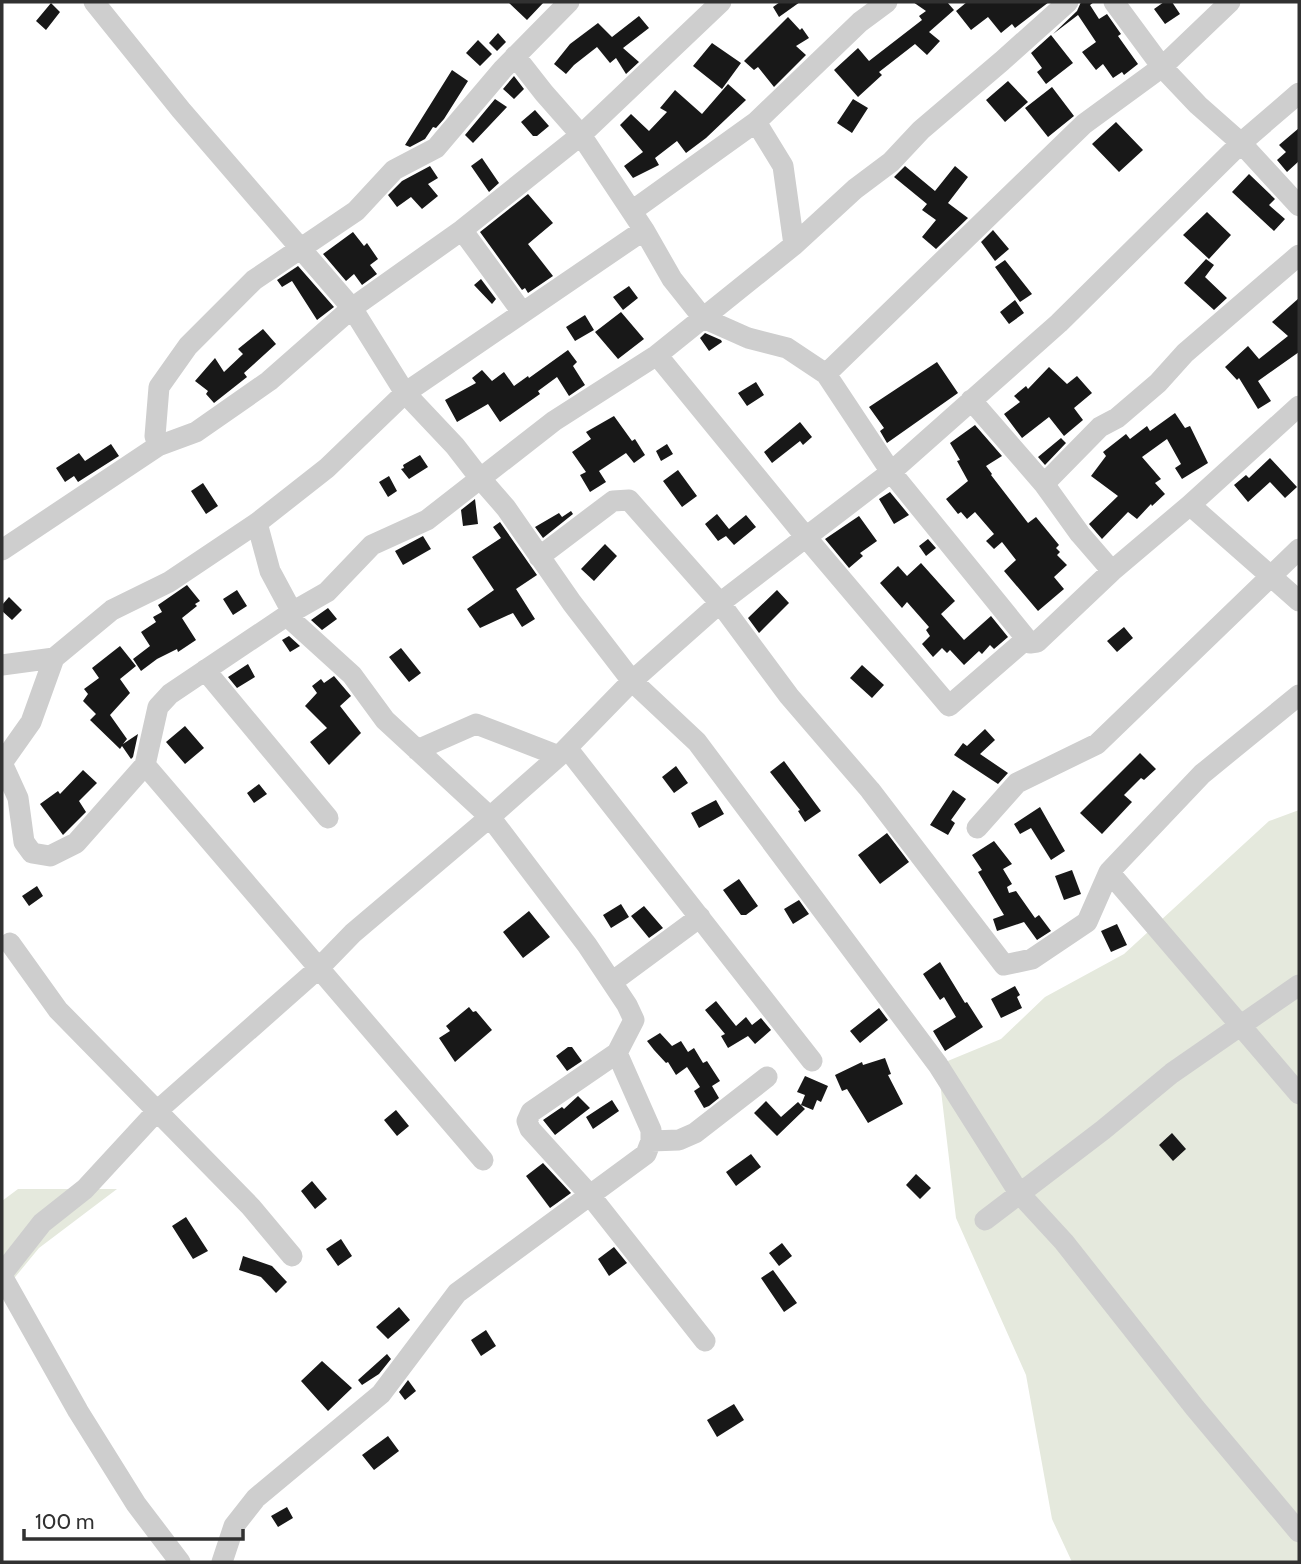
<svg xmlns="http://www.w3.org/2000/svg" width="1301" height="1564" viewBox="0 0 1301 1564" font-family="Cabin,sans-serif">
<style>
.green{fill:#e5e9dd}
.building{fill:#181818}
.lines{fill:none;stroke-linecap:round;stroke-linejoin:round}
.minor{stroke:#cecece;stroke-width:21}
</style>
<rect width="100%" height="100%" fill="#fff"/>
<path class="green" d="M1299 810V1562H1072L1052 1519 1026 1375 956 1218 938 1065 1001 1039 1045 997 1124 954 1269 821Z
M18 1189H117L39 1248 2 1293V1201Z"/>
<path class="building" d="M508 2H544L527 20Z
M780 2H800L779 17 773 7Z
M913 2H947L954 10 929 32 940 41 927 55 915 44 879 72 882 75 858 97 834 70 858 48 869 61 922 20 919 16 926 11Z
M967 2H1049L1015 28 1012 24 1001 33 988 17 971 30 956 11Z
M1081 2H1094L1090 5 1099 19 1107 14 1121 34 1118 36 1138 64 1124 75 1122 72 1113 78 1103 64 1096 70 1082 52 1096 42 1078 15 1053 34 1077 11Z
M1164 2H1172L1180 14 1165 24 1154 9Z
M51 3 60 12 46 30 36 21Z
M639 16 649 28 623 48 639 62 626 74 616 58 610 63 597 47 574 65 566 74 554 64 570 44 598 23 612 37Z
M788 17 800 30 802 28 809 38 796 46 806 55 774 87 758 67 754 70 744 61Z
M498 33 506 42 497 51 489 43Z
M1051 35 1073 63 1046 84 1037 72 1042 68 1031 53Z
M478 40 492 54 480 66 466 53Z
M712 43 741 63 722 89 693 66Z
M452 70 468 81 444 119 436 128 433 127 425 139 410 147 405 145Z
M514 76 524 89 514 99 503 89Z
M1008 81 1028 102 1005 122 986 100Z
M728 84 746 100 706 138 686 153 677 141 655 158 659 165 633 178 624 166 643 152 620 125 631 114 649 131 667 112 660 108 675 90 702 114Z
M1052 87 1074 116 1048 137 1025 108Z
M495 99 507 107 473 143 465 135Z
M853 99 868 108 852 133 837 123Z
M535 110 549 126 537 136H533L521 122Z
M1116 122 1143 150 1119 172 1092 144Z
M1299 128V161L1287 172 1277 160 1286 152 1279 145Z
M482 158 499 183 489 192 471 166Z
M430 166 438 178 428 184 438 196 422 209 411 197 397 207 388 195 402 181Z
M905 166 935 191 955 166 968 177 948 203 968 218 936 249 922 237 936 220 922 210 927 204 894 177Z
M1249 174 1275 199 1269 205 1285 219 1274 231 1232 192Z
M528 194 553 223 528 244 553 276 528 293 525 288 522 290 480 232Z
M1207 212 1231 235 1209 259 1183 235Z
M993 230 1009 249 995 261 981 242Z
M353 232 364 246 367 243 378 259 370 265 377 274 362 285 354 274 346 281 323 254Z
M1206 259 1214 265 1205 277 1227 298 1214 310 1184 283Z
M1005 260 1032 294 1020 302 995 267Z
M298 266 334 307 317 320 292 281 282 287 277 280Z
M481 279 496 299 492 304 474 285Z
M629 286 638 298 623 310 613 297Z
M1299 298V352L1258 381 1271 401 1258 409 1239 378 1237 380 1225 367 1248 346 1259 359 1288 336 1272 322Z
M1015 300 1024 313 1009 324 1000 312Z
M621 312 644 339 618 359 595 332Z
M585 315 594 330 575 341 566 327Z
M263 329 276 344 244 373 247 377 214 403 206 394 208 391 195 381 215 358 224 372 243 354 238 349Z
M705 333 721 340 722 342 709 351 700 338Z
M568 350 577 362 573 366 585 385 569 396 557 377 538 391 540 394 500 422 488 404 457 422 445 400 476 383 472 378 482 370 492 381 504 372 514 386 528 376 529 378Z
M937 362 958 393 887 443 880 431 884 428 869 407Z
M1049 367 1067 384 1077 376 1092 393 1074 408 1083 420 1064 436 1049 417 1022 438 1004 414 1020 402 1014 396 1026 386 1028 389Z
M756 382 764 395 747 406 738 393Z
M1175 413 1185 428 1190 426 1208 463 1182 479 1175 468 1181 464 1167 439 1142 457 1161 479 1155 483 1165 494 1152 506 1151 504 1137 519 1128 512 1102 539 1089 524 1118 496 1091 476 1106 456 1103 452 1126 434 1130 439 1147 426 1150 431Z
M614 416 632 441 635 439 645 455 634 463 626 453 599 471 606 482 590 492 580 475 586 472 572 452 591 439 586 432Z
M800 422 812 437 803 445 800 441 772 463 764 452Z
M975 425 1002 456 986 466 992 474 991 475 1028 523 1036 517 1059 545 1056 548 1060 552 1057 555 1067 565 1054 577 1064 589 1038 611 1004 571 1016 560 1002 542 994 549 986 541 994 534 975 512 967 519 961 512 958 514 946 499 968 481 957 461 960 460 950 443Z
M1061 438 1066 443 1045 465 1038 457Z
M111 444 119 456 78 482 74 476 65 482 56 468 79 453 85 461Z
M667 444 673 454 661 461 656 451Z
M420 455 428 467 409 479 401 469 404 468 403 465Z
M1270 458 1297 487 1285 498 1270 482 1248 502 1234 485 1246 475 1249 478Z
M678 470 697 496 682 507 663 481Z
M389 476 397 491 388 497 379 482Z
M203 483 218 506 206 514 191 491Z
M890 492 909 515 894 524 879 499Z
M475 499 478 524 463 526 461 510Z
M571 511 573 514 543 538 535 527 559 513 562 517Z
M717 514 729 529 746 515 756 527 734 545 726 536 718 541 705 524Z
M859 516 877 541 860 553 863 556 849 568 825 539Z
M500 522 537 575 516 589 535 619 522 627 513 613 480 628 467 609 494 590 472 557 501 538 493 527Z
M423 536 431 549 403 565 395 551Z
M928 539 936 548 926 556 919 546Z
M605 544 617 556 594 581 581 569Z
M921 563 955 601 941 614 964 640 991 616 1008 637 994 649 990 645 982 654 979 651 964 665 950 650 947 653 942 648 933 657 922 644 930 636 926 630 929 627 907 602 902 608 880 583 898 566 907 576Z
M187 585 200 601 195 604 197 606 182 618 196 640 178 652 177 649 157 659 141 671 133 659 150 646 141 632 156 622 153 617 162 612 158 605Z
M237 590 247 606 233 615 223 599Z
M777 590 789 603 759 633 748 618Z
M9 597 22 610 12 620 2 611V605Z
M328 608 337 619 322 630 311 620Z
M1124 627 1133 638 1117 652 1107 641Z
M289 636 300 646 290 652 282 640Z
M120 646 136 666 120 679 130 693 110 715 127 739 123 744 138 734 133 757 131 759 122 746 120 749 90 720 96 714 83 701 88 694 84 689 99 678 92 668Z
M401 648 421 673 409 682 389 657Z
M248 664 255 677 237 688 228 677Z
M862 665 884 685 872 698 850 678Z
M334 676 351 696 340 706 361 733 329 765 310 742 327 728 305 706 317 693 312 686 321 679 324 683Z
M185 726 204 748 185 764 166 742Z
M985 729 995 740 980 754 1008 773 998 784 954 755 963 743 967 746Z
M1140 753 1156 769 1144 780 1141 778 1124 795 1132 802 1102 834 1080 813Z
M784 761 821 811 805 822 798 811 800 810 770 772Z
M676 766 688 783 674 793 662 777Z
M83 770 97 783 79 801 86 812 63 835 40 804 58 791 60 794Z
M259 784 267 794 254 803 247 793Z
M953 790 966 799 951 820 955 823 948 835 930 825Z
M716 800 724 814 699 828 691 813Z
M1040 807 1065 851 1051 860 1031 828 1020 834 1014 824Z
M887 833 909 862 880 884 858 855Z
M994 841 1012 864 1003 869 1012 884 1007 887 1009 893 1016 891 1035 918 1039 915 1051 931 1037 940 1024 922 997 931 993 919 1004 915 978 872 982 870 972 855Z
M1072 870 1081 894 1064 900 1055 876Z
M739 879 758 906 746 915H741L723 890Z
M37 886 43 896 29 906 22 896Z
M799 900 809 914 793 924 784 909Z
M621 904 629 917 611 928 603 915Z
M644 906 663 928 649 938 631 916Z
M529 911 550 937 523 958 503 932Z
M1117 924 1127 945 1111 952 1101 931Z
M940 962 965 1003 967 1002 983 1027 945 1051 933 1031 956 1017 944 997 940 1000 923 974Z
M1015 986 1020 995 1017 997 1022 1008 1001 1018 991 999Z
M716 1001 736 1026 746 1017 752 1025 761 1018 771 1030 755 1044 748 1036 728 1048 721 1036 725 1034 705 1010Z
M469 1007 473 1012 476 1011 492 1030 455 1062 439 1038 450 1031 446 1026Z
M879 1008 888 1020 860 1043 850 1031Z
M660 1033 672 1046 681 1041 688 1052 694 1048 703 1063 707 1061 720 1081 712 1086 719 1098 709 1106 704 1108 694 1091 700 1087 687 1067 676 1075 668 1062 666 1063 654 1050 647 1041Z
M568 1047H572L582 1061 567 1071 556 1056Z
M885 1058 891 1074 888 1075 903 1104 868 1123 847 1089 842 1091 835 1075 862 1062 863 1065Z
M805 1076 828 1086 821 1102 817 1100 813 1110 801 1105 805 1095 797 1092Z
M578 1096 590 1108 555 1135 543 1120 562 1107 564 1109Z
M612 1100 619 1111 593 1129 586 1117Z
M766 1101 781 1117 798 1102 805 1109 777 1136 754 1113Z
M396 1110 409 1126 397 1136 384 1120Z
M1172 1133 1186 1149 1173 1161 1159 1145Z
M751 1154 761 1167 736 1186 726 1172Z
M543 1163 571 1193 550 1208 526 1176Z
M916 1174 931 1188 920 1199 906 1185Z
M312 1181 327 1199 315 1209 301 1191Z
M186 1217 208 1251 193 1259 172 1226Z
M341 1239 352 1256 338 1266 326 1249Z
M782 1243 792 1256 779 1266 769 1253Z
M614 1247 627 1263 609 1276 598 1259Z
M243 1256 272 1266 287 1282 276 1293 261 1277 239 1270Z
M773 1270 797 1303 784 1312 761 1278Z
M399 1307 410 1320 388 1339 376 1327Z
M486 1330 496 1346 481 1356 471 1340Z
M387 1354 391 1359 379 1374 362 1385 358 1380Z
M322 1361 352 1388 328 1411 301 1381Z
M408 1380 416 1391 405 1400 399 1392Z
M734 1404 744 1420 717 1437 707 1420Z
M388 1436 399 1451 374 1470 362 1455Z
M287 1507 293 1518 278 1527 271 1516Z"/>
<g class="lines">
<path class="minor" d="M94 2 181 110 352 308 405 393 455 446 479 477 506 508 572 603 632 681 697 742 938 1065 1019 1193 1064 1242 1195 1408 1299 1532
M1114 2 1162 67 1198 105 1241 143 1299 206
M1230 2 1162 67 1084 124 826 374 891 472 1030 643 1037 642 1112 571 1190 505 1299 406
M515 56 544 93 581 135 644 230 672 279 703 318 748 338 787 348 826 374
M756 122 783 166 794 245
M632 211 756 122 860 22 887 2
M462 230 522 312
M657 355 805 536 949 706 1025 640
M971 400 1044 484 1080 534 1112 571
M158 446 155 436 159 387 188 346 254 280 356 211 394 170 436 148 503 69 569 2
M1044 484 1100 427 1117 418 1158 383 1185 353 1299 255
M1190 505 1299 601
M257 523 270 571 292 612
M2 550 158 446 196 432 269 381 352 308 462 230 581 135 721 2
M539 557 613 501 629 500 720 603 789 696 870 790 1004 965 1032 959 1087 922 1109 872
M287 616 352 675 385 720 490 817 559 756
M2 665 54 658
M205 670 328 818
M1299 695 1202 774 1109 872 1299 1094
M567 748 812 1061
M417 750 476 724 559 756 632 681 720 603 891 472 1059 323 1241 143 1299 93
M2 763 31 722 54 658 112 610 169 582 257 523 327 468 405 393 644 230
M2 763 18 798 24 842 32 853 50 856 76 843 145 765
M977 828 1017 783 1097 744 1299 549
M10 943 58 1010 251 1207 292 1256
M612 982 700 917
M617 1053 531 1112 527 1121 530 1129 589 1194 705 1341
M651 1141 679 1140 695 1133 767 1077
M483 1160 145 765 158 707 170 694 292 612 327 592 372 545 427 520 554 421 657 355 794 245 855 189 891 162 921 130 1002 61 1068 2
M985 1220 1103 1130 1172 1073 1299 985
M2 1274 42 1223 85 1189 157 1111 319 968 353 933 490 817 587 945 627 1005 634 1020 617 1053 651 1130V1141L646 1154 457 1293 381 1394 256 1498 234 1526 222 1562
M2 1276 78 1411 136 1504 180 1562"/>
</g>
<rect width="1301" height="1564" fill="none" stroke="#313131" stroke-width="7"/>
<path d="M24 1529v10h219v-10" fill="none" stroke="#313131" stroke-width="3.5"/>
<text x="35" y="1529" font-size="21" fill="#313131" stroke="#ffffff" stroke-width="5" paint-order="stroke">100 m</text>
</svg>
